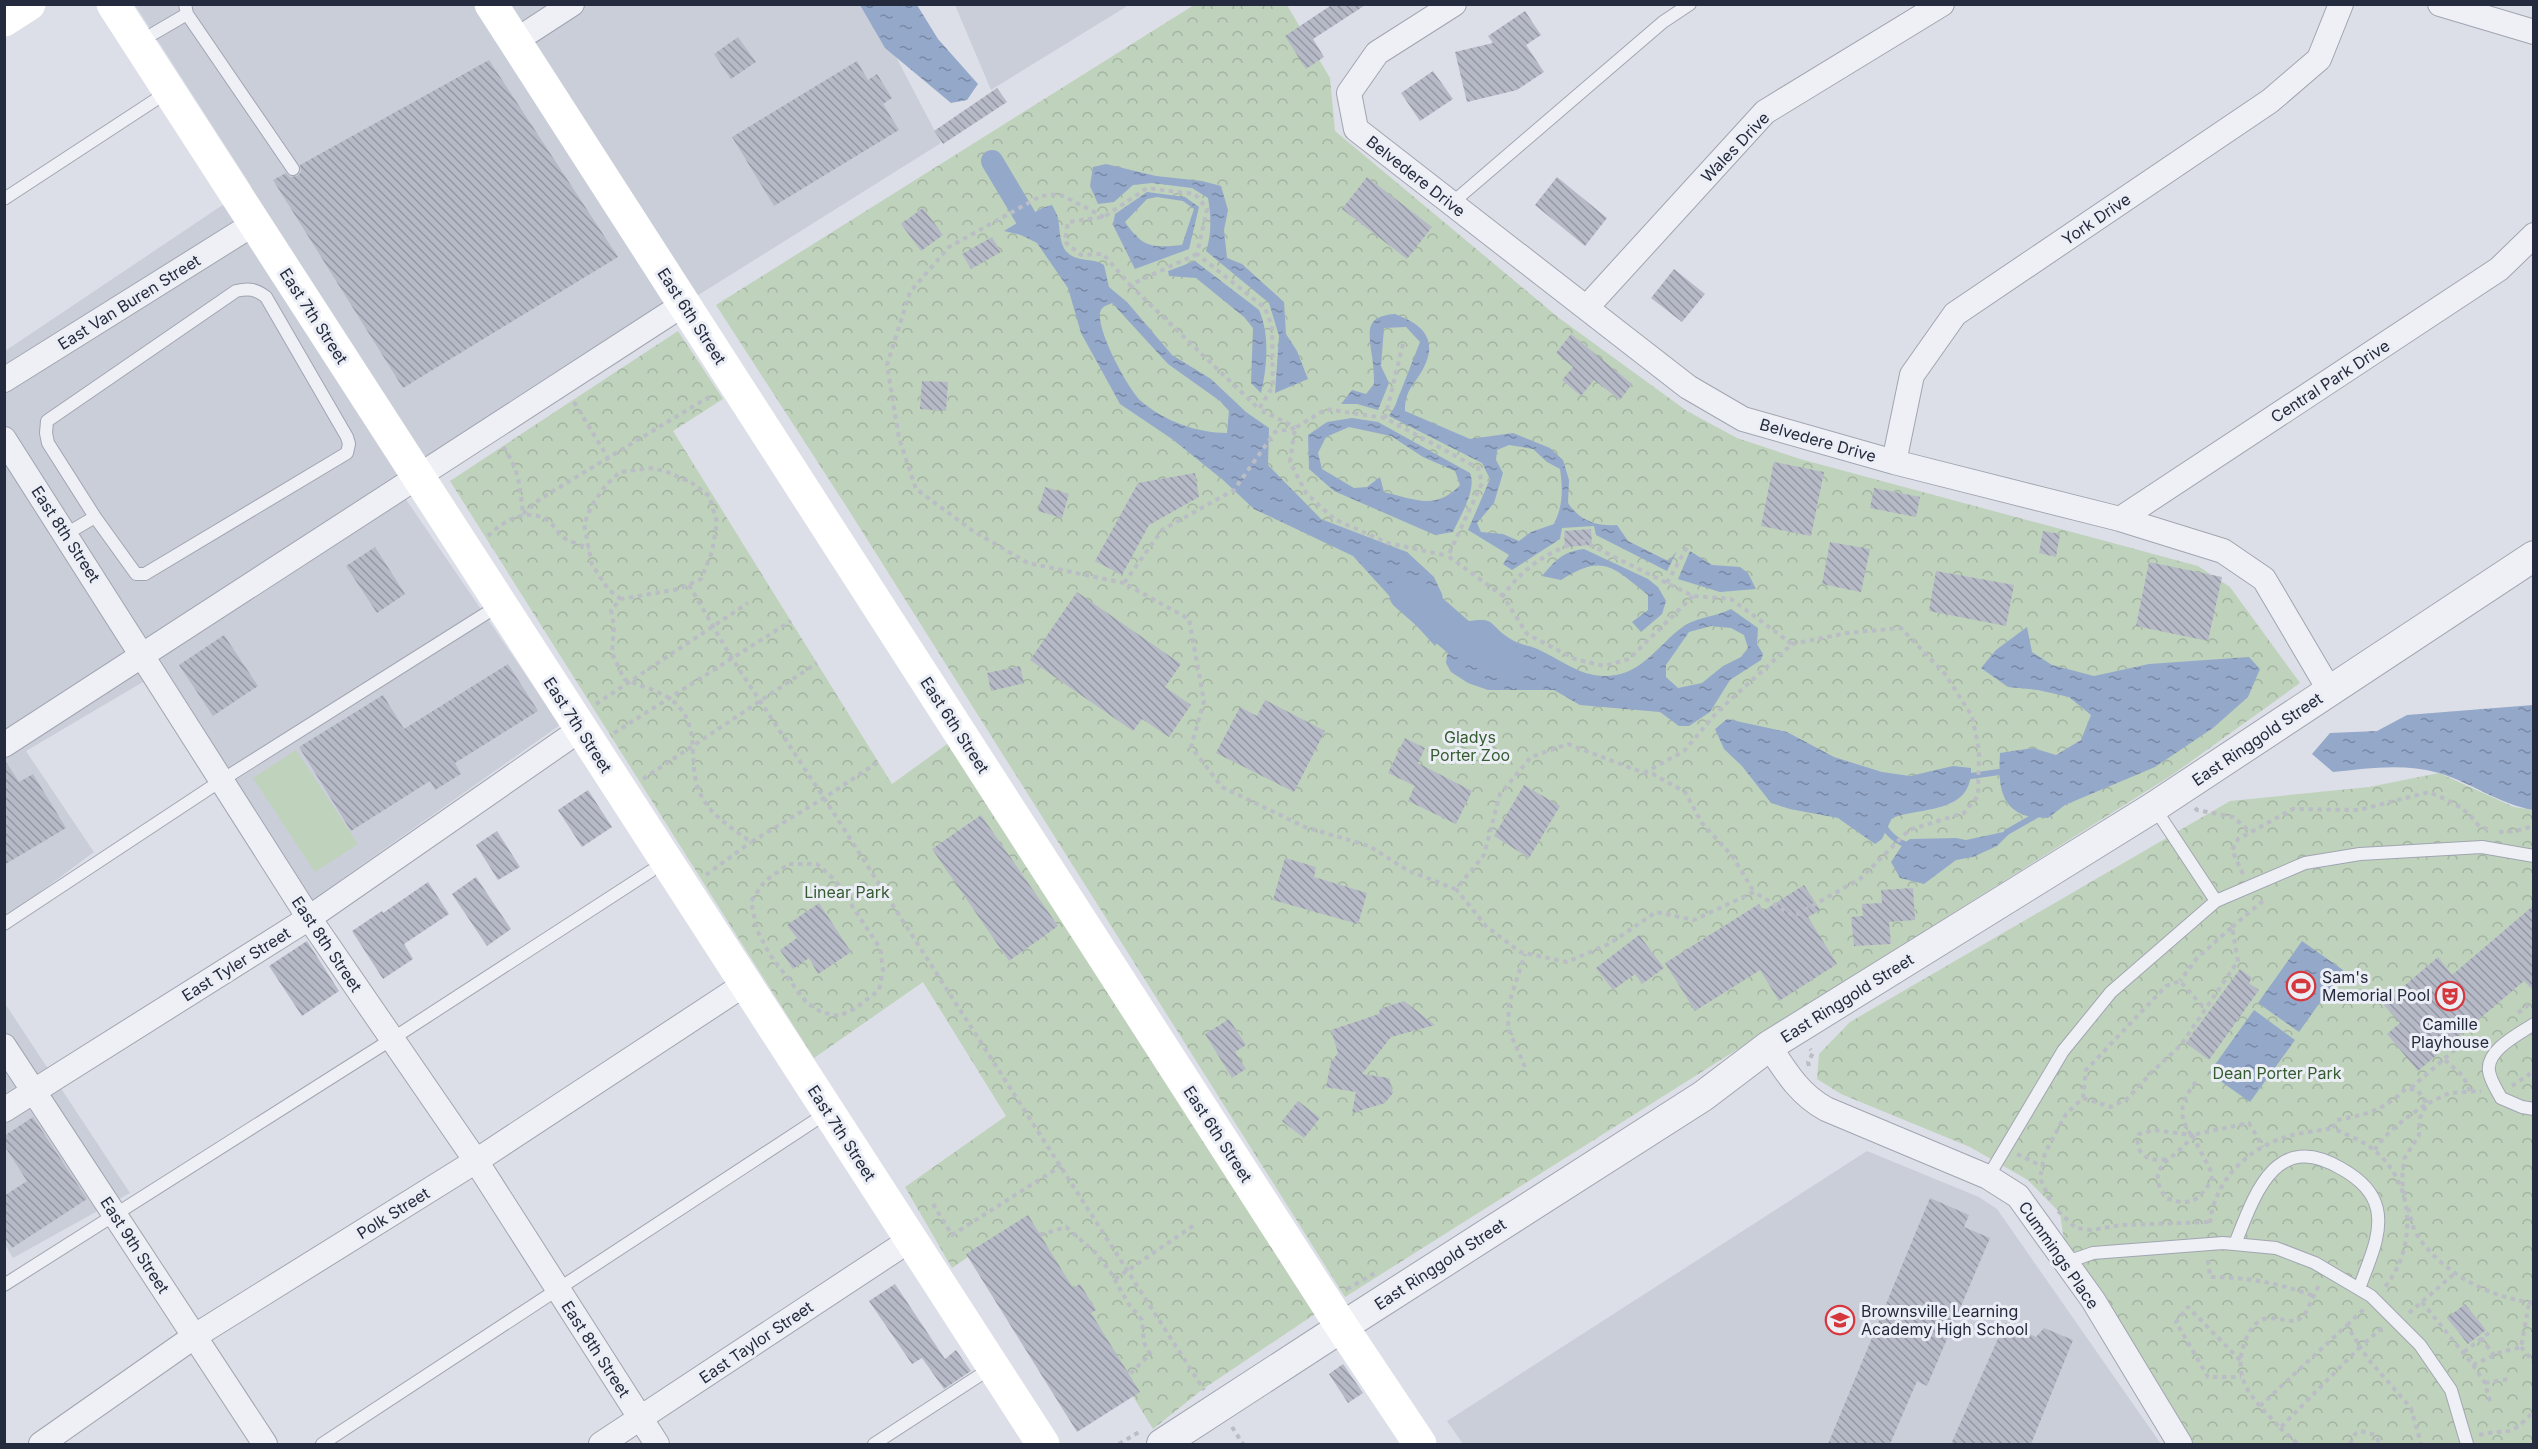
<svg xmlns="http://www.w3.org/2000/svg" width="2538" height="1449" viewBox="0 0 2538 1449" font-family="Inter,sans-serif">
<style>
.built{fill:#caced9}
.park{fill:url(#park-crowns)}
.pitch{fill:#bfd2bc}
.water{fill:url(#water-ripples);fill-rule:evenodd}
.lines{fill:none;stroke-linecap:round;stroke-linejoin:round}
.stream{stroke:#94a8ca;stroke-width:6}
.canal{stroke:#94a8ca;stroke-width:22}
.river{stroke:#94a8ca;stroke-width:38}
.building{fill:url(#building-back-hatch)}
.service-casing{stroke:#a1a5b1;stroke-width:14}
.minor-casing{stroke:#a1a5b1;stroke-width:26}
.tertiary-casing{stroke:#a1a5b1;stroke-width:32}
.path{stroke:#babdc5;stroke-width:4;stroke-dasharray:4.5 4.5;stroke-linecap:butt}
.service{stroke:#eff0f5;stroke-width:12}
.minor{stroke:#eff0f5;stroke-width:24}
.tertiary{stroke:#eff0f5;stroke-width:30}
.secondary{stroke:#fff;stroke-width:33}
.labels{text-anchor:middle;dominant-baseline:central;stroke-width:6;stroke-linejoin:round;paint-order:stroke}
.street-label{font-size:16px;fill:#252b3e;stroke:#ebeef5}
.park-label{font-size:16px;fill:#355b31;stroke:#ebeef5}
.poi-label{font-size:16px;fill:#252b3e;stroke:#ebeef5;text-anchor:start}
</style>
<defs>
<pattern id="park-crowns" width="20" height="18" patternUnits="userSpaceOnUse" patternTransform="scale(1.5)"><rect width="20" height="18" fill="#bfd2bc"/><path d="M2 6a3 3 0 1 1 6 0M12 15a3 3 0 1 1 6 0" fill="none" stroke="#a4b4a3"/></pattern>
<pattern id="water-ripples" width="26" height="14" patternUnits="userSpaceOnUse" patternTransform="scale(1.5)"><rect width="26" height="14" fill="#94a8ca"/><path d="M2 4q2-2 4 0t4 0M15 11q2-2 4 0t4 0" fill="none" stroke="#7989a5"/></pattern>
<pattern id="building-back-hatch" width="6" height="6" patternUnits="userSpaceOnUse" patternTransform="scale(1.5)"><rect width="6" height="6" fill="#b6bac7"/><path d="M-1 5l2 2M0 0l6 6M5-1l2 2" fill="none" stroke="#9497a3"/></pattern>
</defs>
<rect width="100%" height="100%" fill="#dcdfe7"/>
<path class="built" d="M135 5H869L941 143 684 304 405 498 560 725 302 907 143 682 26 751 94 852 5 918V351L251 186Z
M955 5H1129L991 90Z
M4 1002 130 1193 13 1258 4 1243Z
M1867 1151 1979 1197 1997 1209 2161 1444H1463L1447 1421Z"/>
<path class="park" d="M1194 5H1287L1330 78 1335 131 1559 318 1687 411 1737 438 1800 459 2198 566 2230 587 2300 683 2172 775 1345 1297 848 509 716 305Z
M678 331 723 399 673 431 892 784 950 742 1315 1314 1203 1389 1153 1429 1024 1218 952 1268 905 1187 1006 1116 923 982 814 1058 450 481Z
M2439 773 2514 807 2533 810V1444H2180L2067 1262 2060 1213 2028 1180 1970 1147 1841 1094 1817 1079 1819 1054 1850 1022 2230 801 2369 787Z"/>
<path class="pitch" d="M296 750 358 844 315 872 253 778Z"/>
<path class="water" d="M860 5H917L938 39 978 84 967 100 951 103 885 48Z
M1106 164 1156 176 1202 181 1221 186 1228 210 1224 230 1227 258 1242 264 1284 302 1286 334 1297 351 1308 379 1275 393 1279 336 1269 303 1206 251C1212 234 1211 216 1208 198L1192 188 1152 183 1133 185 1114 202 1098 204 1090 186 1093 167Z
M1147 192 1185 197 1199 207 1189 249 1135 269 1113 225 1115 214ZM1157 197 1183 201 1194 209 1182 245C1152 248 1143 248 1125 222L1147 199Z
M1052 205C1054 209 1057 214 1058 218 1061 234 1058 252 1077 258 1087 261 1095 259 1104 265L1109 287 1127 302 1172 355 1211 379 1246 412 1269 428 1268 465 1321 519 1407 552 1434 577 1442 594 1448 624 1435 646 1353 556 1254 509 1223 480 1172 439 1120 404 1081 333 1068 288 1037 243 1021 235 1004 231 1042 208ZM1112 303 1168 364 1220 401 1229 411 1227 433C1197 433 1164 421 1141 401 1129 391 1093 325 1101 310 1103 306 1108 305 1112 303Z
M1195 261 1259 310C1270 334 1267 368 1261 393L1251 383 1253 328 1244 317 1196 278 1169 276 1168 271Z
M1395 314C1422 324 1439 339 1423 369 1414 386 1405 389 1405 411L1470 439 1513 433 1550 448 1563 460 1569 480 1568 503C1579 520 1597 527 1617 525L1628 541 1664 559 1669 561 1677 551 1667 571 1596 535 1594 526 1562 528 1560 539 1512 570 1503 564 1509 555 1468 530 1490 479 1482 463 1389 416 1395 406 1420 342 1406 327 1384 328 1381 366 1389 383 1378 410 1357 404H1341L1352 390 1366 394 1374 384C1374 372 1373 361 1371 350 1368 327 1368 316 1395 314ZM1509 445 1533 449 1547 462 1560 469C1563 490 1563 505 1554 524L1531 532 1519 541 1503 534 1481 532 1477 523 1494 503 1503 473 1496 460 1497 450Z
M1352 418 1378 422 1470 473C1477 490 1460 516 1453 532L1435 535 1334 491 1309 469 1308 435 1327 422ZM1349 427 1391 436 1423 457 1455 471 1460 485C1436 511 1414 499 1384 492L1380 477 1367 487 1354 488 1322 469 1318 453 1326 437Z
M1584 549 1648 579 1658 587 1666 601 1662 614 1641 632 1632 622 1648 610V595C1613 567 1603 553 1561 580L1542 576C1556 560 1562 552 1584 549Z
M1690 551 1712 565 1740 567 1748 573 1756 589 1720 592 1678 579Z
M1731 609 1758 628 1757 644 1763 654 1761 660 1730 680 1710 712 1689 726H1679L1660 712 1580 705 1554 690H1488L1468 683 1451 672 1446 663 1447 655 1465 622C1497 616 1488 625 1509 638 1517 644 1526 645 1535 648 1563 660 1584 681 1616 675 1646 670 1663 639 1687 624 1700 617 1718 616 1731 609ZM1711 626 1731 628 1744 635 1748 648 1741 657 1723 666 1702 683 1678 688 1666 677V665L1689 632Z
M2027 627 2032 652 2052 665 2094 676 2149 664 2249 657 2260 669 2248 697 2213 728 2155 767 2065 805 2048 818C2040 817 2031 818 2024 815 1997 805 1999 776 2000 753L2033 748 2056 755 2081 740 2091 715 2069 697 2038 690 2008 687 1981 668 1996 650Z
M2533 705V810C2499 804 2472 783 2439 773 2404 763 2369 768 2333 772L2312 754 2330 733 2377 731 2407 715Z
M1727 719 1787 732 1834 757 1882 772 1910 776 1953 766 1971 768C1973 814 1921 807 1892 818L1882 839 1875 844 1838 818 1790 809 1771 803 1742 766 1724 749 1715 729Z
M2013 830 1997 846 1973 857 1956 860 1924 884 1900 878 1891 862 1903 844 1910 839 1956 838 1966 840Z
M2302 941 2343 970 2299 1032 2258 1003Z
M2254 1010 2295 1040 2250 1102 2209 1073Z"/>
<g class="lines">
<path class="stream" d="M1971 776 1999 772
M1883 824C1887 833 1899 844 1909 845
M2007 832 2035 816 2040 810"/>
<path class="canal" d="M992 161 1026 218"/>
<path class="river" d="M1408 593 1457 636 1503 660"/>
</g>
<path class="building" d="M1333 4H1367L1313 39 1324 57 1306 69 1285 36Z
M1525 11 1541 35 1526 45 1544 72 1517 90 1467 102 1455 52 1493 43 1488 36Z
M738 37 756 62 731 79 714 54Z
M489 60 618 257 403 388 273 180 286 173 290 177 297 176 301 172 300 165Z
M857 61 868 80 877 74 892 98 883 104 899 130 774 206 732 137Z
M1433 71 1453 99 1420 121 1401 93Z
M997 88 1007 102 943 144 934 131Z
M1367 177 1432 227 1407 259 1342 209Z
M1557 177 1607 218 1585 246 1535 205Z
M923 208 943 235 921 251 901 224Z
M992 237 1001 252 971 269 962 254Z
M1674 269 1705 294 1682 322 1651 298Z
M1571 334 1632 384 1620 400 1594 380 1581 396 1562 380 1573 367 1556 353Z
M922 381 948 382 946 411 920 409Z
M1774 462 1824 472 1811 536 1761 526Z
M1195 473 1199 497 1149 525 1122 575 1095 561 1138 483Z
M1045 487 1069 494 1062 518 1038 511Z
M1874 488 1920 497 1916 517 1870 508Z
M1591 529 1592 545 1565 547 1564 531Z
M2043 531 2060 534 2056 557 2039 553Z
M1830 542 1870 549 1861 592 1822 584Z
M375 547 405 594 377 613 346 566Z
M2149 562 2222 577 2208 641 2136 626Z
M1936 571 2014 585 2006 626 1929 611Z
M1077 592 1181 664 1165 687 1191 705 1169 737 1142 719 1133 731 1030 660Z
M224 635 258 686 213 716 179 665Z
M508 664 538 711 455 763 461 774 435 790 430 781 351 831 299 747 383 695 404 729Z
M1020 666 1024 683 991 691 987 673Z
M1265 700 1325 731 1294 792 1216 753 1240 707 1257 716Z
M1405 738 1425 748 1418 763 1472 791 1456 824 1408 801 1415 786 1388 773Z
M4 759 19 782 33 774 66 828 4 865Z
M1524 785 1560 806 1529 858 1494 836Z
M588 790 612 827 582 847 558 810Z
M981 815 1058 926 1009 961 932 849Z
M497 831 520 867 498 880 476 845Z
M1285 858 1316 867 1314 877 1367 893 1358 924 1273 900Z
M476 877 511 929 487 946 452 894Z
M428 882 449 914 404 944 413 959 383 979 352 931 382 911 383 913Z
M1804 885 1820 910 1808 917 1837 964 1779 1001 1760 970 1695 1011 1665 963 1759 904 1763 911Z
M1913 888 1915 920 1889 922 1891 944 1854 946 1851 917 1863 916 1862 904 1882 903 1881 890Z
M819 903 851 952 818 974 809 958 793 969 780 950 797 938 787 925Z
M2534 905V991L2524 981 2418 1071 2387 1034 2400 1023 2383 1004 2438 957 2452 975Z
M1639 935 1664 968 1642 984 1635 974 1613 990 1596 968Z
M307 941 339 991 302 1016 269 966Z
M2240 969 2252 978 2249 983 2259 990 2209 1060 2186 1043Z
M1404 1001 1435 1025 1391 1037 1362 1074 1389 1078 1393 1093 1385 1103 1352 1113 1356 1092 1326 1087 1331 1062 1338 1053 1331 1030 1379 1014 1380 1009Z
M1229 1019 1246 1045 1235 1052 1246 1069 1232 1078 1205 1034Z
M1298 1101 1320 1118 1304 1138 1282 1121Z
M33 1117 87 1199 12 1248 4 1237V1196L27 1181 4 1145V1136Z
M1930 1198 1969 1215 1964 1227 1990 1238 1927 1386 1917 1381 1890 1444H1828Z
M1028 1215 1073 1288 1080 1284 1096 1310 1091 1313 1140 1392 1077 1432 966 1254Z
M895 1284 945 1359 956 1350 971 1371 944 1389 922 1358 912 1364 869 1301Z
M2465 1304 2486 1330 2468 1344 2447 1318Z
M2005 1323 2036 1337 2044 1328 2073 1340 2031 1444H1951Z
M1343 1364 1363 1393 1348 1403 1329 1374Z"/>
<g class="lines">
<g class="service-casing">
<path id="service" d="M187 14 293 169
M139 42 187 14 185 4
M4 199 169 91
M1452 203 1663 22 1690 4
M66 534 95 517 48 443 46 433 47 421 236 291C249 288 256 289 266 297L347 437 349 444 347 453 145 574H136L95 517
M2154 807 2216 901 2305 863 2360 854 2482 847 2534 856
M4 924 222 780 501 604
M2534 1024C2519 1034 2486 1050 2489 1071 2490 1080 2497 1090 2501 1098L2522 1107 2534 1109
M1988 1177 2063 1051 2111 992 2216 901
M2235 1244C2255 1193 2276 1129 2342 1169 2358 1178 2373 1191 2377 1209 2383 1235 2367 1265 2359 1289
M2067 1262 2093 1253 2223 1243 2276 1248 2315 1263 2371 1296 2420 1345 2451 1390 2467 1444
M4 1285 392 1039 651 871
M322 1444 828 1112
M874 1444 991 1368"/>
</g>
<g class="minor-casing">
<path id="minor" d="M1454 4 1377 53 1349 93 1356 129 1688 387 1743 419 1894 462 2120 519 2223 551 2264 579 2330 691
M2440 4 2534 32
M515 41 572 4
M1587 307 1765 112 1942 4
M4 380 255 223
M4 439 309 918 476 1161 657 1444
M1894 462 1912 375 1955 314 2270 101 2319 59 2341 4
M2120 519 2499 269 2534 235
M4 745 684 304
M4 1046 265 1444
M1769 1046C1786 1072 1799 1094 1826 1109L1988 1177 2018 1196 2093 1300 2180 1444
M4 1110 309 918 581 729
M41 1444 195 1336 476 1161 745 984
M601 1444 910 1240"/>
</g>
<g class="tertiary-casing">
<path id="tertiary" d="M1162 1444 1342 1327 1703 1096 1769 1046 2154 807 2534 556"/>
</g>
<path class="path" d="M1104 217 1059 194 1041 196 949 247 910 292 887 365 899 438 916 489 973 531 1028 563 1124 583
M1197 254 1130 285 1103 254 1081 255 1065 242 1068 222 1104 217 1147 188 1195 194 1207 209 1197 254 1265 308 1272 326 1273 386 1259 409 1295 427
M1130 285 1259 409
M1403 344 1385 418 1478 468 1482 483 1448 556 1503 596
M574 402 608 458
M1385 418 1326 409 1295 428 1290 462 1306 493 1334 519 1388 543 1448 556
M1295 428 1275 432 1234 490 1162 530 1124 583 1189 619 1204 701 1191 747 1222 787 1305 827 1369 846 1407 870 1455 889
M503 447C519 468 520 488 523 513
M523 514 540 499 712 395
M488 536C503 521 527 507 547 520 554 525 557 532 563 537 567 541 582 545 589 549
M1667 583 1687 547
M689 585 731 657 824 798 1204 1390
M1693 596 1629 659 1604 666 1575 659 1527 634 1503 596C1522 568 1550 550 1582 541L1693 596 1731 599 1792 644
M621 599 609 590 592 565 584 524 592 505 606 485 620 472 651 468 665 471 692 483 709 496 717 522 712 552 701 579 679 589 621 599 611 610 614 626 612 653 624 679C642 687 667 692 680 708 700 732 688 764 699 791 709 815 732 828 751 842L824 798 878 762
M596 704 748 603
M614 733 791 621
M1644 773 1684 751 1717 712 1792 644 1847 633 1901 628 1945 674 1972 716 1979 750 1978 796 1964 813 1909 830 1860 879 1794 916 1754 892 1694 920 1656 912 1609 944 1567 962 1520 952 1486 926 1456 889 1484 855 1500 794 1531 757 1568 744 1644 773 1653 774 1685 792 1702 823 1733 857 1754 892
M643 779 817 663
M2195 808 2197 810 2233 817 2249 831
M2499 832 2515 831 2534 826
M789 864H817L835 880 880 948 883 970 879 990 856 1008 839 1016 821 1012 807 1003 770 955 757 930 751 901 765 881Z
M2243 874 2232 850 2238 839 2293 809 2359 810 2429 792 2454 803 2469 814 2479 826 2489 830
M706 875 751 842
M2232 927 2264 900
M2518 1013 2534 1000
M2445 1060 2463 1076 2470 1091
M1809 1066 1808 1062 1813 1053 1810 1049
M1525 1067 1508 1028 1509 1003 1525 954
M2512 1086 2534 1071
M2411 1088 2467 1039 2485 1040
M2083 1098 2111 1107 2127 1099 2152 1072 2181 1045 2238 961 2232 927 2197 958 2180 981
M2191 1135C2175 1112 2183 1099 2198 1079
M2375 1150C2382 1135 2412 1113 2427 1104L2418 1091 2407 1088C2383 1110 2369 1114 2337 1120L2333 1128C2346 1135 2362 1140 2374 1150 2416 1184 2417 1249 2384 1288
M2017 1154 2042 1166
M2166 1159C2148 1163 2133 1153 2139 1134L2154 1130 2192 1135C2179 1160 2141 1163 2166 1198 2191 1207 2198 1201 2212 1180L2210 1169 2192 1135 2249 1123 2263 1147
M2405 1195 2402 1181 2404 1159 2419 1135 2420 1118 2427 1104 2449 1093 2481 1091
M2050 1200 2040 1178 2045 1153 2066 1114 2083 1098 2086 1070 2166 986 2180 981 2205 1009
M933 1204 952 1235 1061 1166
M2408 1208C2411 1217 2412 1227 2417 1235 2442 1273 2488 1297 2534 1303
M2058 1211 2076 1228 2091 1230 2122 1225 2211 1222
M2210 1223C2214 1181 2247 1149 2286 1137 2301 1132 2318 1131 2333 1128
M1040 1235 1066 1227 1097 1254 1111 1273 1128 1303 1142 1320 1144 1343 1150 1354 1129 1375
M2208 1260 2210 1277C2246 1277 2279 1283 2314 1296
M1115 1279 1196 1224
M1347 1289 1375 1273
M2422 1302 2473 1365 2501 1352 2521 1347 2529 1303
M2409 1313 2454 1274
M2347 1325 2364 1309
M2382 1328 2360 1347 2369 1360 2411 1408 2421 1444
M2481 1338 2494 1355
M2521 1347 2534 1363
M2464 1352 2490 1332
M2240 1360 2188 1307 2176 1322 2208 1377H2241
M2473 1365 2485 1383 2491 1405
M2485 1383 2509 1379
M2260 1406 2347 1325 2360 1347 2280 1428C2255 1400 2229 1381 2246 1339 2250 1330 2255 1322 2264 1319 2275 1316 2286 1322 2297 1321L2305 1314 2320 1283
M1232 1427 1243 1444
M2280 1428 2298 1444
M2479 1435C2511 1427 2507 1440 2533 1412
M1119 1444 1139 1432
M2350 1444 2355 1434 2361 1431 2375 1435 2380 1444"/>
<use href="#service" class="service"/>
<use href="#minor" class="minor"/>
<use href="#tertiary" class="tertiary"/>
<path class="secondary" d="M113 4 1043 1444
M491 4 1342 1327 1420 1444
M4 20 29 4"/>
</g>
<defs>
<g id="stadium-ring" transform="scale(1.5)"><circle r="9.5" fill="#ebeef5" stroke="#d6373d" stroke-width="1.5"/><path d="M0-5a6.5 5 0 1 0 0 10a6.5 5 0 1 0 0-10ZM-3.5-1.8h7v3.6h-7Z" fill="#d6373d"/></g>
<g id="theatre-ring" transform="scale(1.5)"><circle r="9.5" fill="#ebeef5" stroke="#d6373d" stroke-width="1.5"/><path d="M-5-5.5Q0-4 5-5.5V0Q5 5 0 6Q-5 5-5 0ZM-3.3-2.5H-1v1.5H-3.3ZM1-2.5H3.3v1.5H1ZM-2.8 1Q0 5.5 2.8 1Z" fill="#d6373d"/></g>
<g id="school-ring" transform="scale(1.5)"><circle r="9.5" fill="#ebeef5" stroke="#d6373d" stroke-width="1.5"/><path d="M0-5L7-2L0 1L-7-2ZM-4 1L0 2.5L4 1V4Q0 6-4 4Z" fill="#d6373d"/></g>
</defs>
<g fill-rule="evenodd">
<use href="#stadium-ring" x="2301" y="986"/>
<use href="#theatre-ring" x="2450" y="996"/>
<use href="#school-ring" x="1840" y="1320"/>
</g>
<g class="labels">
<g class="street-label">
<text transform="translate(1735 147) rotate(-46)">Wales Drive</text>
<text transform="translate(1416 176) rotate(38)">Belvedere Drive</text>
<text transform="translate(2096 219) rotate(-34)">York Drive</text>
<text transform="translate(129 302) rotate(-32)">East Van Buren Street</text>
<text transform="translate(314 316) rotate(57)">East 7th Street</text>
<text transform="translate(692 316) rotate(57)">East 6th Street</text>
<text transform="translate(2330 381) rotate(-33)">Central Park Drive</text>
<text transform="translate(1818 440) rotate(16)">Belvedere Drive</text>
<text transform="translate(66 534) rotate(57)">East 8th Street</text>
<text transform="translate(578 725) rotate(57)">East 7th Street</text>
<text transform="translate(955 725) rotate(57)">East 6th Street</text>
<text transform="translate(2257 739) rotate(-34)">East Ringgold Street</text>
<text transform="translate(327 944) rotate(56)">East 8th Street</text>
<text transform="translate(236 964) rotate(-32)">East Tyler Street</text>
<text transform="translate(1847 998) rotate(-32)">East Ringgold Street</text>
<text transform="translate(842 1133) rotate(57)">East 7th Street</text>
<text transform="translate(1218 1134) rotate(57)">East 6th Street</text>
<text transform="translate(393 1213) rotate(-32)">Polk Street</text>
<text transform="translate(135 1245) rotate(57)">East 9th Street</text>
<text transform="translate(2059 1255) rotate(55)">Cummings Place</text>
<text transform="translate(1440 1264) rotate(-33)">East Ringgold Street</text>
<text transform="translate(756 1342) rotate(-34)">East Taylor Street</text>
<text transform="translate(596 1349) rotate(57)">East 8th Street</text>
</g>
<g class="park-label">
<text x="1470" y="737">Gladys<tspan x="1470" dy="18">Porter Zoo</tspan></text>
<text x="847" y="892">Linear Park</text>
<text x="2277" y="1073">Dean Porter Park</text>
</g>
<g class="poi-label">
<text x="2322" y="977">Sam's<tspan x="2322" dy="18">Memorial Pool</tspan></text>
<text x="2450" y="1024" text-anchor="middle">Camille<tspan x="2450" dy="18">Playhouse</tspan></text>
<text x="1861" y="1311">Brownsville Learning<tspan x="1861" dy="18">Academy High School</tspan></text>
</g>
</g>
<rect width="2538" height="1449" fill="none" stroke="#252b3e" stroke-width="12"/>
</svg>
